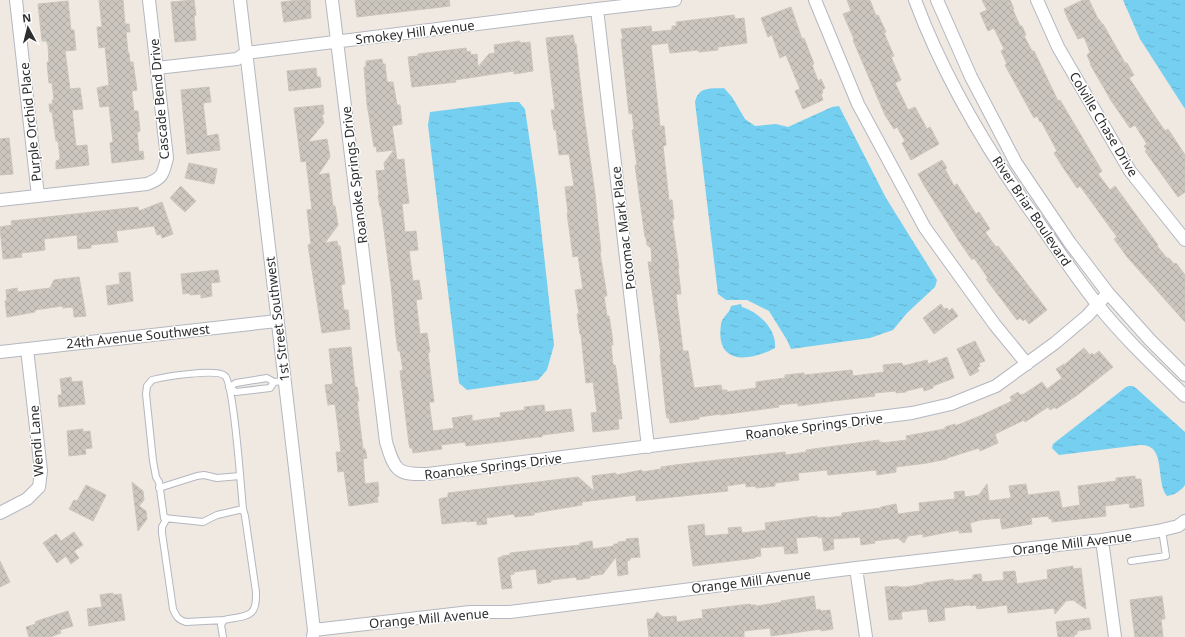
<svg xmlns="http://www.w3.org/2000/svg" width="1185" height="637" viewBox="0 0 1185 637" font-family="'Noto Sans',sans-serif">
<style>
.water{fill:url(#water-ripples)}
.building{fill:url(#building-cross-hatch);stroke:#cbc5ba}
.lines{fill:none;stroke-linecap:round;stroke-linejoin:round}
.service-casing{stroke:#b4b7c1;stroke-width:8}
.minor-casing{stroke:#b4b7c1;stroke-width:14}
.service{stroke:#fff;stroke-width:6}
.minor{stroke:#fff;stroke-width:12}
.labels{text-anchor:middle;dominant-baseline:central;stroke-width:3;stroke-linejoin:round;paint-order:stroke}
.street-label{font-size:13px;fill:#2e2e2e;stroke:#fff}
</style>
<defs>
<pattern id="water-ripples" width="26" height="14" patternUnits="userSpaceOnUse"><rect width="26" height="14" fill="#75cff0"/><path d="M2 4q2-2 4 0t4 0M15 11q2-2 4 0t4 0" fill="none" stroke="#66b2ce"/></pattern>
<pattern id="building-cross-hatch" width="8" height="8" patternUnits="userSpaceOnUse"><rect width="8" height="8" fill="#cbc7bf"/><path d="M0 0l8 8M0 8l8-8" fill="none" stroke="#afaba4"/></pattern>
</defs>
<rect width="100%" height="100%" fill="#efe9e1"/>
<path class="water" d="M1123 0H1185V109L1140 39Z
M724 88 732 97 745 119 755 126 776 124 788 127 832 107 839 106 886 198 937 280 935 287 907 313 893 330 870 338 791 349 787 340 769 311 747 300H726L718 294 695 102C699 86 710 89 724 88Z
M510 102H519L525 109 536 183 554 345 547 370 538 380 467 390 459 383 428 125 430 112Z
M741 304 742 307C759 312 777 330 775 348 749 362 715 365 721 324 722 317 730 313 731 306Z
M1129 386H1133L1137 389 1185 432V485C1181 491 1174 495 1167 496 1155 482 1167 443 1140 445L1059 455 1052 448 1053 444 1126 387Z"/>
<path class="building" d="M99 0H123L125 24H129L130 32H126L128 53H129L130 62H133L137 90 132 91V94L134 111H138L140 131 137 132 139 152 143 151 144 159 112 163 110 143 113 142 109 106 100 107 97 88 109 85 105 47 99 48 97 27H102Z
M194 0 196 15 194 16 196 40 175 42 171 2Z
M300 0H310L311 18 284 22 281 2Z
M355 0H449L450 6 357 17Z
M847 0H870L876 16 878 15 886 32 884 33 894 56 891 57 901 80 895 83 908 110 915 107 927 129 930 127 939 144 911 160 902 143 905 141 897 127 894 129 885 115 853 40 854 39 843 14 851 11Z
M982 0H1010L1014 9 1013 10 1020 26H1022L1026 35 1024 36 1032 51H1034L1058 101 1060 100 1102 171 1098 174 1110 190 1115 186 1158 245 1157 246 1167 258H1169L1174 264 1176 263 1185 275V322L1128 258 1114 239 1117 237 1080 186 1077 188 1062 166 1054 153 1057 151 1041 121 1040 122 1037 116 1034 118 1005 65 1007 64 1001 51 1004 49 994 28 988 31 980 13 987 10Z
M1083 0H1089L1098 19H1099L1102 24H1103L1125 63H1127L1134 75 1129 78 1165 131 1168 129 1185 155V192L1178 197 1145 151 1147 150 1144 146 1147 144 1135 125 1130 128 1112 102 1090 64H1091L1087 55 1090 52 1084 37 1078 39 1067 17 1064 9Z
M68 1 71 30H74L76 50 65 51 70 89 80 88 83 109 72 110 76 146 87 145 89 165 56 169V161L59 160 60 157 58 141H56L52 112H50L49 104H53L52 100H54L52 83H49L48 73 47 62H49L48 45 46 41H42L38 4Z
M791 7 802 39 804 38 814 64 812 65 818 81 821 79 825 88 822 90 823 93 821 94 823 100 803 109 795 91 800 89 786 55 780 58 772 35 768 37 761 18Z
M734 15 735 19 744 18 747 43 718 47V50L699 52 698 50 670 53 668 43 651 45 660 126H664L666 145 663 146 669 200H672L674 219 672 220 679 268H678L681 294H676L683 351H688L694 388 721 385 722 390H727V392L756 388V382L785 378V375L804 373V375L852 370 853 376 884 372 883 365 902 363 903 366 927 360 928 364 947 357 954 378 933 386V388L924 391 923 387 906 391V392L896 393V391L874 393 875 396 833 401 798 406V403L778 405 779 407 735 413 720 415V414L699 417V419L670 423 669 418H667L666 413 660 355 661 354 648 262H652L651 248 647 245 646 237H645L635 165H637L632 130 634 129 632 113 629 114 621 39H623L621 29 651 26 652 32 672 30V26H677L676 22Z
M573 35 575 45 576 44 584 116 595 194 601 252 600 253 607 296H604L607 316H609L612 335 613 345H611L613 365H615L616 369 622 419H618L619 429 593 432 591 413 597 412 593 382 586 383 581 334H580L577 314H579L575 290 583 289 578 256 573 257 567 213H568L565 187 574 186 569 154 559 155 556 130H554L551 110H555L546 38Z
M520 41V43L530 42 533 71 514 74V71L455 80 456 82 412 87 408 57 418 56V54L466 48 467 52 470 51 471 55 477 54 478 67 489 54 495 53 494 45Z
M382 59 383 64H385L387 82H393L397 105H400L402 124 392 126 397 160 404 159 406 178 409 203 402 204 405 232 416 231 418 250 409 251 413 281 419 280 422 299 416 300 420 334 427 333 430 352 428 353 434 402H429L433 431 454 428 452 418 472 415V421L501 417 500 413 525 410 524 407 544 405 545 412 571 409 574 431 542 435V437H538L466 446 465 442 441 445 442 449 413 453 412 448H410L409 444 400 371 403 370 400 351H398L396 337 391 284 381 207H380L378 196H379L376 171 385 170 384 163 394 150 377 152 376 146 374 147 367 104 364 67H366V61Z
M316 68 317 77H320L321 87 289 91 287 71Z
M209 87 211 102 203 103 207 136 218 134 220 150 187 154 181 90Z
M323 105 324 114 322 115 324 123 308 142 327 139 330 157 318 175 329 173 333 206H335L338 225 325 243 337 241 338 246H340L345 284 341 285 344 310H348L350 329 322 333 308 245 311 244 307 210 312 209 306 161 301 162 294 108Z
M9 138 13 174 0 175V139Z
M942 160 947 168 945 169 954 186 957 184 976 214 979 212 990 229 985 232 996 247 998 246 1047 310 1029 324 1025 319 1023 321 1020 318 1017 320 1008 308 986 279 988 278 974 258 972 260 959 241 925 187 918 174Z
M189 163 217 169 214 184 185 178Z
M181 186 196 201 185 212 170 198Z
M162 202 173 234 162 238 161 234 157 235 154 226 116 231 118 242 91 245V248L78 249 77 235 44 239 45 250 21 253 22 257 3 259 0 227 12 225 11 221 138 207 139 211Z
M218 270 220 282 211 283 212 296 201 298V294L190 295V293L183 294 181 274Z
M130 272 133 301 108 305 106 286 120 284 119 273Z
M79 277 86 316 74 317 73 307 63 308 62 306 35 310V312L7 317 5 301 7 300 6 290 17 288 18 292 50 288 54 280Z
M941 304 944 309 947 308 949 311 952 308 958 316 934 334 923 318Z
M975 341 985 361 979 363 980 366 977 368 979 371 970 376 957 349Z
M351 347 355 387H357L359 401H357L363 449H365L367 458 363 459 365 484 378 482 379 496 377 497 378 502 349 506 344 471 338 472 336 452H341L335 404 328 405 325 385 333 384 329 349Z
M1084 348 1090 355 1092 353 1094 355 1099 351 1113 367 1076 396 1056 409 1055 407 1050 410 1048 407 1025 422 1024 420 995 434 998 443 980 451 979 448 947 458V459L927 463 896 467V472L877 475 876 470 828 475 827 470 798 473 799 480 775 483V486L756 488V486L746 487V483L727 486 728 491 636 501V495L582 502V505L534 513V515L515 517 514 514 486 518 487 524 477 525V521L467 522V521L442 524 439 499 448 497V493L578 477 594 491 592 476 616 473V475L642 470V472L661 469V467L675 465 785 452 786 455 806 452V450L879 440V442H882V443L907 440 906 436 945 429V427L955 424V426L980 416 1012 401 1010 397 1018 392 1020 395 1024 394 1042 382 1047 389 1062 378 1056 369 1064 364V365Z
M71 377 72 382 82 381 85 404 59 407 58 395H62L60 379Z
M83 429V432L90 431 92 448 85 449 86 454 69 456 67 431Z
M1135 476V479H1141L1144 506 1130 508 1129 503 1105 506 1106 516 1052 522V519H1049V516L1031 518 1032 524 1002 529 1000 518 980 520 970 523 972 532 959 533V530L923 537V534L908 536 904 543 898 538 874 541 875 543 861 545 860 537 833 539 834 549 824 551 822 537 818 538V536L796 538 798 553 785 554 784 546 760 548 761 556 755 557V558L693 566 688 526 704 524 705 536 729 534 728 528 741 527 742 533 766 530 765 523 817 516V518L825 517 826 518 842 516V513L881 508V507L896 504 898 514 920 511 919 503 955 499 954 492 964 491 965 497 979 495 987 484 989 501 1011 498 1009 486 1026 484 1028 495 1059 491 1062 508 1080 505 1078 486 1116 481V478Z
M132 482 143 491 144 500 139 506 146 511 147 519 138 531Z
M86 485 106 495 93 521 69 509 74 500 77 501Z
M74 532 83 545 74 551 79 558 71 564 66 556 57 563 43 543 56 534 61 541Z
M638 538 640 557 630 558V560L627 561 628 574 618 576 616 557 603 574 590 576V578L577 580 576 577 551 580V582L538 584 536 569 514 572V574L510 575 512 588 502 589 498 558 502 557V556L510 555V553L580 545V543L592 541 593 549 614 546V544H618V542L627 541 626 539Z
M0 561 10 582 0 587Z
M1073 566V569L1081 568 1086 609 1073 600 1066 601 1055 614 1054 608 1008 613 1007 605 977 609 976 605 970 606V605L944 608 945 620 929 622 927 609 901 612 902 619 889 620 885 587 898 586 899 587H907L924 584V583L953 579 954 581 973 579V575L981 574 982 582 1004 580 1003 572 1015 571 1017 584 1048 579 1047 570Z
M113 593V595L121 594 125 620 89 626 87 609 102 607 100 595Z
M814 596 816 610 820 609V611L830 610 833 629 821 631V629L771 636 770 628 744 631V637H649L647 619H653L657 612 663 617 676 616 677 622 703 618 702 610 750 604 751 605H756L757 606 782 602 781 601Z
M1162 596 1165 619H1161L1163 637H1135L1130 600Z
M68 611 73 626 60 630 61 633 50 637H29L26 627 36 624 35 622 40 620Z
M1089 618 1091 629 1077 631V634L1074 635V637H1058L1056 622Z"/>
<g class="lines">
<g class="service-casing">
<path id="service" d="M274 382 270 388 236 392 229 387 236 383 267 378 274 382 284 381
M159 488 197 476 204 475 217 478 240 476
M167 518 162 527V533L173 609C176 616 178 620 186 622L224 620
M1131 561 1166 556 1162 530
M223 637 221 625 224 620C247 615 257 619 256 592L245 516 243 509 217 515 203 522 164 518 159 482 156 477 153 461 146 394 147 386 152 380C163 377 217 368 225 376 234 384 241 490 243 509"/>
</g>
<g class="minor-casing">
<path id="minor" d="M16 0 38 196
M240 0 314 630 313 637
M332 0 386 442C395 471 397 475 428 474L912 413 951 404 996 386 1055 343 1087 316 1108 293
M815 0 858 104 925 228 995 325 1027 364
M915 0C944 78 987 150 1035 217 1055 246 1075 276 1097 304 1123 337 1155 367 1185 396
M937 0 971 77 1016 163 1070 243 1108 293 1150 340 1185 375
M1037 0 1058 47 1130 171 1185 240
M597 9 648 447
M157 68 237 59 246 53 597 9 675 0
M0 200 147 184C163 178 163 174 167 158L149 0
M0 352 277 321
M0 513 27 499 39 487 41 471 27 349
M1102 540 1115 637
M856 568 866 637
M314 630 470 612H510L856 568 1102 540 1158 531 1178 526 1185 521"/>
</g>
<use href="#service" class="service"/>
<use href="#minor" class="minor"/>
</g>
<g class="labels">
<g class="street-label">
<text transform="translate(415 32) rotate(-7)">Smokey Hill Avenue</text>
<text transform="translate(159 99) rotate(-95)">Cascade Bend Drive</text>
<text transform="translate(30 122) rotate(-96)">Purple Orchid Place</text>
<text transform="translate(1104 124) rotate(59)">Colville Chase Drive</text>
<text transform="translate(354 175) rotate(-97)">Roanoke Springs Drive</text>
<text transform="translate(1032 211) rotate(56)">River Briar Boulevard</text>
<text transform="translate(623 228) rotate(-97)">Potomac Mark Place</text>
<text transform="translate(277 319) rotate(-97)">1st Street Southwest</text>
<text transform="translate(138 336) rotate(-6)">24th Avenue Southwest</text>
<text transform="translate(814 426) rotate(-7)">Roanoke Springs Drive</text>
<text transform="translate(36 441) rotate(-94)">Wendi Lane</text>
<text transform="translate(493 466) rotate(-7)">Roanoke Springs Drive</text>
<text transform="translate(1072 543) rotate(-7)">Orange Mill Avenue</text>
<text transform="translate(751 581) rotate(-7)">Orange Mill Avenue</text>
<text transform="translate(429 618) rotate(-5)">Orange Mill Avenue</text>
</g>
</g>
<g transform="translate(28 28) rotate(353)" stroke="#ffffff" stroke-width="3" paint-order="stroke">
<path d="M0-3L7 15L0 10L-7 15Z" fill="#2e2e2e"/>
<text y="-6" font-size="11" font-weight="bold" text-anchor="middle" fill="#2e2e2e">N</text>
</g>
</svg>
